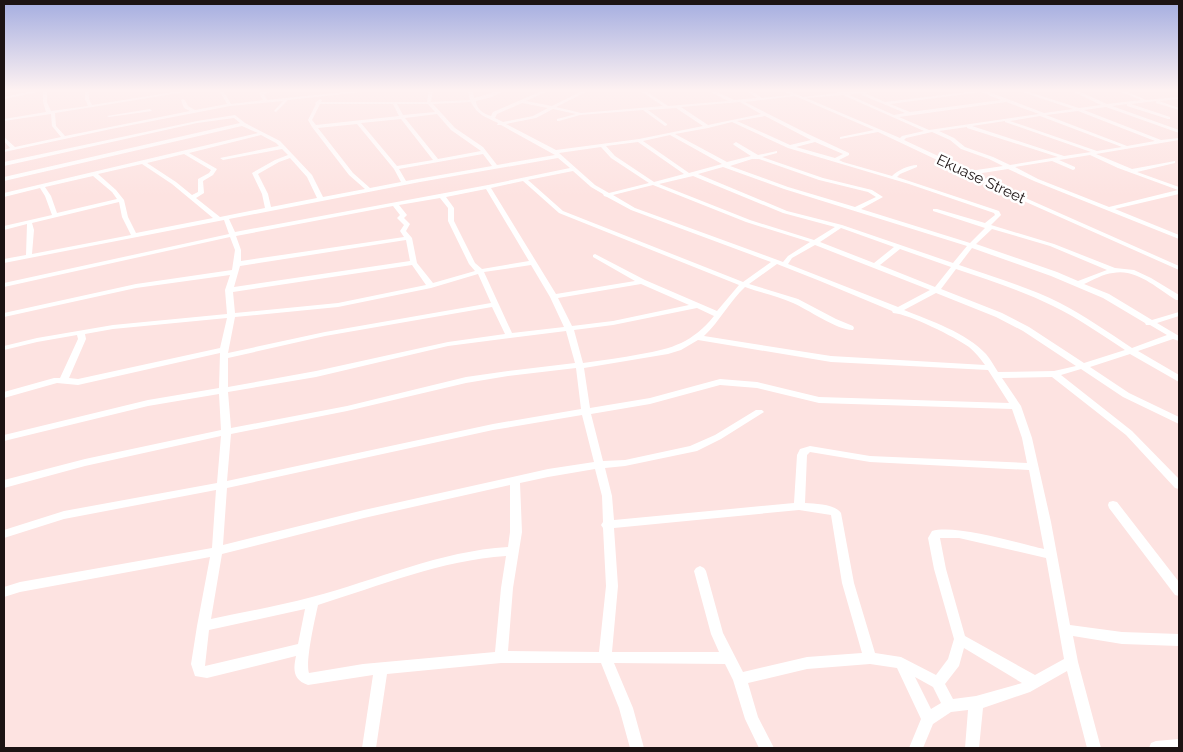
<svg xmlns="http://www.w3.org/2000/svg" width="1183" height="752" viewBox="0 0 1183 752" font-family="Raleway,sans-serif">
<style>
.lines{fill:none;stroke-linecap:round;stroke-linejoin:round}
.minor{fill:#fff;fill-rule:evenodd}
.labels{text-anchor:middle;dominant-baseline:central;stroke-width:5;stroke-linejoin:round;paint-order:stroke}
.far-street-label{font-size:15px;fill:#1c1313;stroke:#fff}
</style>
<rect width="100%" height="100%" fill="#fde3e1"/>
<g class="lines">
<path class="minor" d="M37 90H47V102L51 111 88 106 85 99V90H89V99L92 105 186 90H198L55 113 56 126 65 136 190 111 184 108 181 100 183 99 185 100 188 106 195 110 227 104 219 90H223L231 104 263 100 259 93 268 90H276L264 94 267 100 364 90H381L288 100 276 112 274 111 283 101 230 106 111 129 4 152V150L10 148 4 141V137L15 147 61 137 52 126 51 114 4 121V119L46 112 43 102V91L4 99V97Z
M429 90H433L431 102 470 100 468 90H472L474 98C484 96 496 90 506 90L492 97 476 101C476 108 483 114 491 116L493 112 544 90H550L526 101 552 106 584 90H590L556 107 581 113 663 106 639 90H644L668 106 728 101 707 90H713L734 100 757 98 745 90H750L762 98 791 95 781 90H787L803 97 838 93 833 90H839L844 92 889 90 865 93 885 102 984 90 1044 113 1073 109 1016 90H1023L1079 108 1101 105 1070 90H1076L1107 104 1141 100 1117 90H1123L1146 100 1179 97V99L1159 101 1179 108V110L1156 103V101L1131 104 1170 117V119H1168L1127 106V104L1112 106 1179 130V133L1106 107 1084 110 1161 140 1179 138V140L1096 154 1132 169 1175 161V163L1137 172 1179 187V194L1115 209 1179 235V239L1034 181 1008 169 976 174 1030 200 1179 266V270L1026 202 878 132 840 139V137L874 130 795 96 745 102 808 134 849 153V155L839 160 843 162 892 176C898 170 909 165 917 165V167L900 174 897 177 999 211 1001 215 991 225 1054 244 1115 268 1134 270 1151 278 1179 295V300H1176C1158 289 1136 268 1113 273 1103 274 1093 280 1084 284L1109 294 1152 320 1179 312V316L1157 323 1179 336V341L1173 339 1138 351 1179 375V382L1130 354 1090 367 1129 393 1179 417V424L1123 397 1081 369 1061 375 1132 431 1179 479V489L1175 488 1126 435 1052 377 1002 378 1021 406 1032 438 1051 522 1070 625 1122 632 1179 634V646L1122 644 1073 636 1078 662 1101 748H1087L1067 671 1030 692 983 708 979 748H965L968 710 951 712 933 724 923 748H909L921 719 897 668 870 664 807 669 748 683 758 717 774 748H759L745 719 733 680 725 664 614 663 633 708 644 748H630L619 708 601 663H501L387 674 376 748H362L373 675 308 685C293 680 293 670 296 656L207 678 195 676 191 664 197 626 210 557 20 592 4 597V587L20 582 212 548 216 490 64 519 4 538V530L64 511 217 483 221 436 85 466 4 488V480L85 459 221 430 219 394 148 406 4 441V435L148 400 219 388 220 353 78 385 57 383 4 398V392L54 378H60L78 339 77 335 37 342 4 350V346L37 338 113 325 227 314 225 290 230 275 136 288 4 317V313L136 284 232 270 235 250 230 237 4 287V283L229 234 224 220 4 263V259L26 255 27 224 4 230V226L52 215 45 196 40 188 4 197V193L258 133 242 126 4 181V177L240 123 234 118 197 123 4 166V162L197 121 235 115 245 123 280 141 312 175 323 197 365 189 349 175 312 127 308 120 316 104 315 103 320 99 322 100 321 102H427ZM981 92 1001 100 910 112 890 104ZM861 93 862 95 905 113 894 115 849 95ZM843 95 924 131 902 136 900 138 806 98ZM471 102C477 115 486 117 498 123L497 125H501L555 155 497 165 483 147 455 128 433 104ZM740 102 761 114 708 125 681 107ZM1006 102 1039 114 929 130 899 117ZM522 103 548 108 533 116 503 122 495 118 497 114ZM320 104H393L399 116 316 125 312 120ZM397 104H428L435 112 403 115ZM676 108 703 126 639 139 556 150 506 124 536 118 553 109 576 114 557 119V121H559L580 115 643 110 665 126 667 125V124L648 110ZM1078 111 1155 141 1127 146 1046 115ZM437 114 451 130 481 151 438 159 405 118ZM765 116 811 140 790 145 737 121ZM1040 116 1122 147 1097 151 1010 121ZM401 119 433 160 397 166 361 123ZM1005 121V122L1091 152 1064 156 972 126ZM732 122 788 148 909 184 994 213 995 215 985 223 937 209H933V211L985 228 970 243 861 209 883 197 872 190 823 178 762 157 777 153V151L758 155 736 142 733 144 734 145 751 156 727 162 675 134 708 128ZM357 124 394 169 401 182 370 188 353 173 318 128ZM967 127V128L1058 157 1010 165 993 157 965 147 954 138 939 131ZM932 132 950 140 961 149 989 159 1003 166 970 171 904 140 906 138ZM261 135 276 143 279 146 220 158 223 160 282 149 288 155 275 160 252 173 262 194 265 208 220 217 196 198 204 193 203 181 213 175 217 169 189 153ZM670 135 722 164 689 173 643 141ZM638 142 684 174 654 182 615 156 606 146ZM815 142 843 154 835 158 796 147ZM601 147 611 158 649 183 609 193 595 185 559 153ZM184 154 211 170 209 173 198 179V192L192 195 176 182 147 163ZM483 154 492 166 406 181 399 169ZM1090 155 1118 168 1178 190 1109 207 1038 179 1015 167 1052 161 1073 170 1075 169V167L1059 160ZM290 158 307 177 317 198 271 207 268 194 258 174 279 162ZM558 158 570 168 488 185 235 232 229 219 420 182ZM752 159H759L819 180 868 192 876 197 855 207 788 187 730 166ZM142 164 172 184 213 218 136 233 128 217 124 200 116 190 98 174ZM723 167 784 189 967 246 953 263 842 225 787 211 698 174ZM573 171 591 187 603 194 604 196 607 197 631 210 771 262 743 282 563 211 528 180ZM93 176 112 192 117 199 57 213 51 196 45 187ZM693 176 783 213 835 227 814 240 750 220 659 184ZM523 181 559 213 739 285 717 311 645 280 595 254 593 255V257L635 281 556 294 491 188ZM653 185 746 222 810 242 788 256 783 262 635 208 613 195ZM486 189 529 261 482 269 475 263 454 221V208L446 197ZM440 198 448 208V221L469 264 475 271 433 283 417 263 412 238 406 231 410 224 404 218 407 215 399 205ZM119 202 122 217 131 235 32 254 34 230 32 223ZM393 206 400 215 397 218 404 225 400 231 404 237 241 261V250L236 236ZM841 228 894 247 874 263 820 242ZM992 229 1050 246 1107 270 1078 281 1057 272 976 244ZM406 240 410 261 234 287 240 266ZM815 245 930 290 898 307 788 264 792 258ZM972 248 1051 276 1103 298 1145 323 1146 325H1150L1167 335 1132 348C1108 332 1085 316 1060 303 1028 287 993 277 959 265ZM900 249 951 267 935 287 880 265ZM777 264 820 281 892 311 893 313C909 314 955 337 969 347 975 352 980 358 985 365L831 356 704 336C720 321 729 302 745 287 761 293 778 296 793 303 807 309 839 331 853 330L854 328 853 326 836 319 798 299 749 284ZM412 265 426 285 338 303 235 313 233 292ZM531 265 550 297 564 327 512 333 484 272ZM956 269C989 280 1022 291 1053 306 1078 318 1102 335 1125 350L1084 363 1029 327 1002 313 941 289ZM478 274 491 303 325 332 228 353 235 317 338 307 431 288ZM641 284 689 305 613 321 572 326 558 298ZM936 293 996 317 1023 331 1076 366 1054 371 998 372C994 366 991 360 986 354 967 333 929 320 904 310ZM492 307 505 334 448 342 316 371 228 387V358L325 336ZM697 308 714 316C693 342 672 349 641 354 621 358 602 360 583 363L574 330 613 325ZM227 318 220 348 78 379 69 378 86 339 85 334 113 329ZM566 331 575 363 508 371 466 377 347 406 231 428 228 392 316 377 448 346ZM698 340 831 362 988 370 1009 403 819 397 757 382 720 379 650 398 590 408 584 368 668 354 681 350ZM576 368 581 409 493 424 227 481 231 434 347 411 466 383 508 376ZM720 385 757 388 819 403 1012 409 1022 438 1027 463 870 456 810 446 800 449 797 455 794 503 614 520 612 496 605 468 625 466 697 451 721 439 764 412 762 410H756L715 435 690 446 625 460 603 461 591 414 650 404ZM582 415 594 462 548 469 364 510 223 545 227 488 493 430ZM810 452 870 462 1029 470 1044 549C1018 543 955 524 932 531L928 538 934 569 954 639 948 659 936 675 901 657 875 653 854 583 841 513C835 504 816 504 805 503L807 455ZM595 469 602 496 603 522 601 525 603 528 606 586 599 652 508 651 513 588 522 532 520 483 548 477ZM510 485V532L508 547C440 551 377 580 312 597 278 606 244 612 211 619L222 554 364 518ZM799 510 831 515 842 583 862 653 807 657 743 672 723 633 706 571 704 568 700 566 696 568 694 571 711 634 719 652H612L618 586 614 528ZM940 538H959L1046 558 1064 659 1035 675 965 636 946 569ZM506 556 501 588 495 652 363 664 309 673C305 662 315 619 318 605 379 586 442 560 506 556ZM305 609 298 644 205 666 209 630ZM964 648 1022 683 976 696 953 699 945 684 959 666ZM915 677 933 687 941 703 931 709Z
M150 109 152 111 109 117 107 116Z
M1113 501 1117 502 1179 582V596L1175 595 1109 508 1108 505 1109 502Z
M1179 739V748H1149L1151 743 1156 741Z"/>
</g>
<linearGradient id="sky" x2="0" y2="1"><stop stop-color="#a4ade0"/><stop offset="0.46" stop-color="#fef2f2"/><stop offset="1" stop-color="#fef2f2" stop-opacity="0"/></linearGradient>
<rect width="1183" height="196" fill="url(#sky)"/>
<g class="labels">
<g class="far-street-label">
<text transform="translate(981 179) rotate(25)">Ekuase Street</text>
</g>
</g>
<rect width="1183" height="752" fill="none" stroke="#1c1313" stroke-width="10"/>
</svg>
